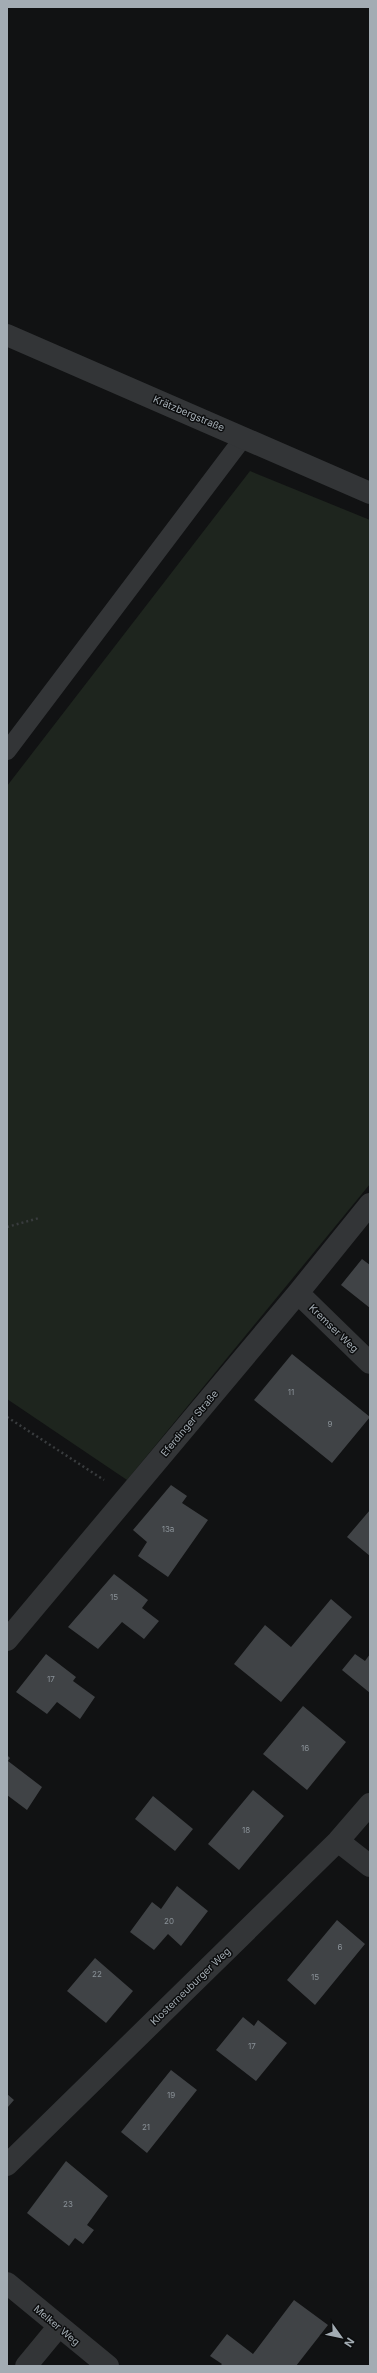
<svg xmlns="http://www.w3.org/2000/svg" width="377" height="2373" viewBox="0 0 377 2373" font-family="Inter,sans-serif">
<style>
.green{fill:#1e251e}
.building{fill:#404346}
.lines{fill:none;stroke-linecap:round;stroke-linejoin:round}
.path{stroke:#393c3e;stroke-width:2.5;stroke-dasharray:2 3;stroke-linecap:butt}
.service{stroke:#333537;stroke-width:18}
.minor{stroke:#333537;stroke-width:22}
.labels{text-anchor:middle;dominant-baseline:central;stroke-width:3;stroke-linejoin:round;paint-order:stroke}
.number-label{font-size:8px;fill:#8a9298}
.street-label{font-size:10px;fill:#a3acb3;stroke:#0c0d0e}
</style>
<rect width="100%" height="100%" fill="#111213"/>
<path class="green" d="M250 471 370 520V1184L127 1480 7 1399V786Z"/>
<path class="building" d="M362 1259 370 1265V1308L341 1285Z
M292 1354 370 1417 332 1463 254 1400Z
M171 1485 187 1496 182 1503 208 1520 168 1577 138 1556 147 1542 133 1530Z
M370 1510V1556L347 1537Z
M114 1574 148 1600 142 1608 159 1621 144 1639 122 1622 98 1649 68 1627Z
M331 1599 352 1617 281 1702 234 1664 265 1625 291 1647Z
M46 1654 76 1677 73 1681 95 1697 80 1719 57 1702 47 1714 16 1692Z
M355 1654 365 1661 370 1654V1693L342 1670Z
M303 1706 346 1742 307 1790 263 1754Z
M7 1755 10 1758 8 1761 42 1787 27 1810 7 1795Z
M253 1790 284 1816 239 1870 208 1844Z
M153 1796 193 1829 175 1851 135 1819Z
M177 1886 208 1911 181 1946 168 1934 154 1950 130 1932 152 1902 161 1909Z
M337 1920 365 1944 315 2005 287 1980Z
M95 1958 133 1991 106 2023 67 1991Z
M243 2017 254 2026 258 2020 287 2043 256 2081 216 2050Z
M171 2070 197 2090 147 2153 121 2132Z
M7 2094 14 2100 7 2108Z
M66 2161 108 2196 87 2225 94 2230 83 2244 75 2238 69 2246 27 2213Z
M294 2300 328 2325 296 2366H220L222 2364 210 2356 227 2334 253 2354Z"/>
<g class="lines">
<path class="path" d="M7 1227 39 1218
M7 1417 104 1480"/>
<path class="service" d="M7 751 244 437"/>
<path class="minor" d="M7 335 370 493
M298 1293 370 1363
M7 1640 298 1293 370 1204
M338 1841 370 1866
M7 2165 338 1841 370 1804
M7 2283 108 2366
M26 2366 59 2326"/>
</g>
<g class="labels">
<g class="number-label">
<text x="291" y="1392">11</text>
<text x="330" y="1424">9</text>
<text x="168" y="1529">13a</text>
<text x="114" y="1597">15</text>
<text x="51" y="1679">17</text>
<text x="305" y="1748">16</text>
<text x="246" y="1830">18</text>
<text x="169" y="1921">20</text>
<text x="340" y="1947">6</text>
<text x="97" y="1974">22</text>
<text x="315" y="1977">15</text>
<text x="252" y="2046">17</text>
<text x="171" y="2095">19</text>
<text x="146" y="2127">21</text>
<text x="68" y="2204">23</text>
</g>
<g class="street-label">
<text transform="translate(189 413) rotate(23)">Krätzbergstraße</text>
<text transform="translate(334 1328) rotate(44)">Kremser Weg</text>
<text transform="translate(189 1423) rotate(-50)">Eferdinger Straße</text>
<text transform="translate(190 1986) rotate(-44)">Klosterneuburger Weg</text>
<text transform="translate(57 2325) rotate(40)">Melker Weg</text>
</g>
</g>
<rect width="377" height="2373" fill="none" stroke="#a3acb3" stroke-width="16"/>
<g transform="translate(341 2337) rotate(123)" stroke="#0c0d0e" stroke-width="3" paint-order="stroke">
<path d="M0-3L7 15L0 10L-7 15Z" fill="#a3acb3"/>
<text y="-6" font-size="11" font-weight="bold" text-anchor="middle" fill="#a3acb3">N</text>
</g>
</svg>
